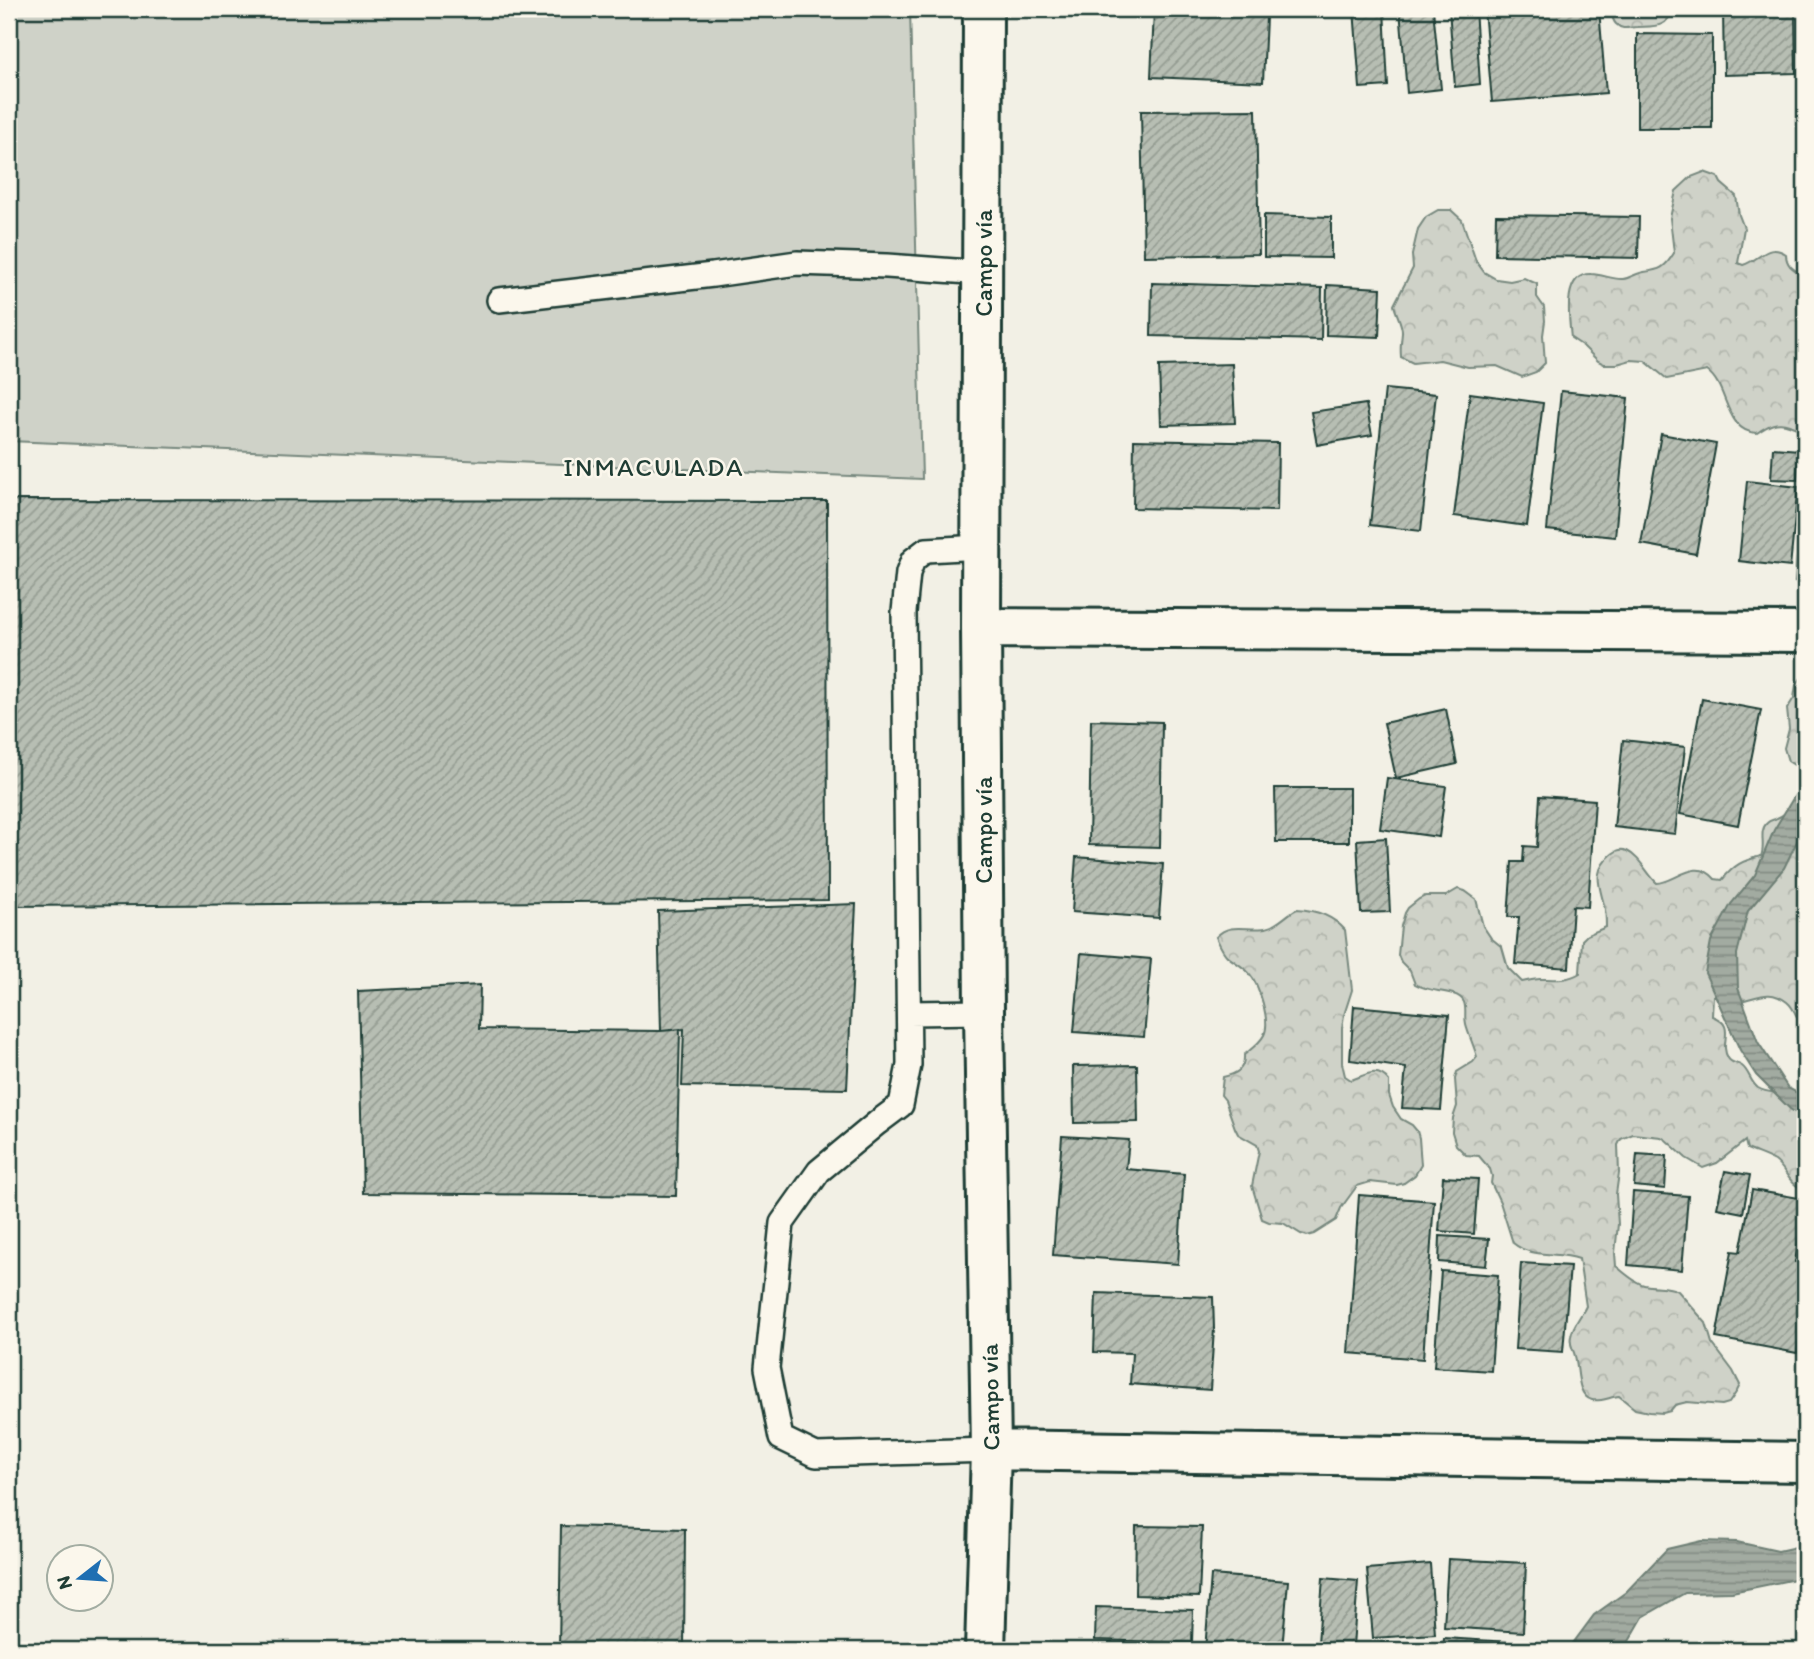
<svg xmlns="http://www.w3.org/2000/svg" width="1814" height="1659" viewBox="0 0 1814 1659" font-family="Itim,sans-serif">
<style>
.forest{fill:url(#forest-crowns);stroke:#77887e;stroke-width:2}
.garden{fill:#cfd2c8;stroke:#77887e;stroke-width:2}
.water{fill:url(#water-rules);stroke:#6e7f75;stroke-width:2}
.building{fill:url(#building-hatch);stroke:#1f3d34;stroke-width:2}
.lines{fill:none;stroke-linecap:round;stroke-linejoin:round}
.lane-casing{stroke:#1f3d34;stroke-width:28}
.street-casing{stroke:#1f3d34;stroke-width:44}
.lane{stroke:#fbf7ec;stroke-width:23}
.street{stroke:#fbf7ec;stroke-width:38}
.labels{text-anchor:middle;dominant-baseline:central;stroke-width:5;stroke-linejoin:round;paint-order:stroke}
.street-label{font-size:24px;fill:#1f3d34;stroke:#fbf7ec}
.neighbourhood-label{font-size:26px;letter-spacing:2px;fill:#1f3d34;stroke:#fbf7ec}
</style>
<defs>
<pattern id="forest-crowns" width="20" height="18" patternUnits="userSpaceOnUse" patternTransform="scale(1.75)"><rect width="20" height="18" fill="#cfd2c8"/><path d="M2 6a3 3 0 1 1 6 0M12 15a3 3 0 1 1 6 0" fill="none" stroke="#b1b5ac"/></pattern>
<pattern id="water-rules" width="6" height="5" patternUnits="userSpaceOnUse" patternTransform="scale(1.75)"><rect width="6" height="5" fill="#a2aba1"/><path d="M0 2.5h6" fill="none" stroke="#838c84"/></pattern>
<pattern id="building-hatch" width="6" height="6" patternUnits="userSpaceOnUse" patternTransform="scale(1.75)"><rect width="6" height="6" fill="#b7beb3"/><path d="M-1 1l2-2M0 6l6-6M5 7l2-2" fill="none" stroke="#949c92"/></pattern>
</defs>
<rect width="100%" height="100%" fill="#f2f0e5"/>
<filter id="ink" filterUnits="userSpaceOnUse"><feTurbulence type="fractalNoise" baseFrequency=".0143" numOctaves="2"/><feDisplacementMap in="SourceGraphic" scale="14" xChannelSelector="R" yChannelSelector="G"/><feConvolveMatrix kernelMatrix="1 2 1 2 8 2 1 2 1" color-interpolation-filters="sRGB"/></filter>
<g filter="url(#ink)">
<path class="forest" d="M1611 9H1673C1667 29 1654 26 1637 27 1629 27 1623 31 1616 24 1612 20 1612 15 1611 9Z
M1704 172 1718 177 1721 183 1736 196 1739 215 1744 228 1738 263 1743 265C1760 260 1768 242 1786 254 1786 267 1795 270 1805 276V427C1797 429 1796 428 1789 425 1777 420 1767 426 1757 433 1724 432 1729 386 1707 371L1667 379 1645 361 1631 360 1617 364H1604L1598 361 1583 346 1571 338C1569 319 1562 273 1591 274 1602 274 1613 280 1623 279 1631 278 1636 273 1644 272 1660 270 1665 268 1674 253L1670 218 1676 191 1691 177Z
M1438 210H1451L1462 220 1476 261 1484 272 1496 279 1510 281 1524 278 1537 284V297L1544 307 1545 321 1543 335 1545 363 1536 372 1522 377 1497 366 1468 367 1440 360 1413 363 1401 357C1400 345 1401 344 1402 333 1403 325 1396 314 1394 305L1413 268 1412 255 1418 229 1426 217Z
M1805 673V772L1788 761 1784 748 1789 729 1787 709 1794 698 1796 685Z
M1805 790V1029C1797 1022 1796 1009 1787 1002 1769 988 1758 998 1740 1001 1734 1002 1730 998 1724 996 1722 996 1716 996 1713 996L1712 1016C1738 1026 1718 1041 1728 1058 1731 1064 1737 1062 1742 1066 1749 1071 1750 1082 1758 1088 1766 1093 1776 1092 1785 1094 1792 1096 1799 1100 1805 1103V1189C1789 1186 1787 1170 1775 1161 1766 1156 1756 1153 1747 1149L1745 1141 1717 1163 1703 1168 1686 1158 1666 1140 1661 1137 1633 1134 1621 1139 1618 1145 1619 1173 1616 1194 1618 1224 1615 1253 1616 1266C1623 1272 1635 1283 1644 1285 1656 1288 1668 1285 1678 1291L1706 1323 1712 1343 1733 1371 1740 1385 1737 1391 1729 1403 1722 1405 1687 1402 1675 1405 1670 1411 1663 1413 1649 1412 1635 1409 1619 1396C1610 1397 1600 1402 1592 1400 1576 1396 1579 1368 1575 1356 1573 1348 1569 1345 1571 1336 1573 1324 1581 1317 1586 1306L1579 1259C1557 1251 1532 1259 1513 1243L1500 1202 1491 1183 1492 1176 1490 1169 1479 1156 1466 1155 1456 1145 1452 1132 1453 1118 1457 1106 1455 1079 1457 1072 1473 1062 1477 1057C1474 1046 1469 1036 1466 1025 1463 1013 1471 999 1453 994 1440 990 1427 991 1415 984L1410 971 1401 962 1398 955 1401 926 1405 913 1408 908 1419 899 1425 896H1446L1458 889 1465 891 1476 899 1483 926 1491 938 1502 947 1508 968 1522 982C1528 981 1534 979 1540 979 1554 979 1567 981 1580 973L1582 940 1587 935 1606 927C1606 920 1606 912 1604 905 1599 884 1592 871 1611 855 1616 851 1620 848 1627 851 1640 857 1647 874 1657 883 1675 883 1696 856 1715 879L1722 880C1735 864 1742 861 1761 856 1766 846 1758 831 1767 823 1771 819 1772 821 1777 818 1788 813 1801 801 1805 790Z
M1297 909C1316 910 1332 915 1345 930L1352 990 1344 1015 1342 1028V1063L1345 1076 1351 1080C1366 1075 1377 1066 1389 1081V1095L1393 1107 1401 1119 1412 1125 1417 1131 1419 1138 1421 1165 1415 1175 1404 1183 1397 1185 1370 1182 1357 1186 1341 1208 1336 1220 1314 1234 1307 1236 1301 1234 1283 1223 1269 1222 1262 1219 1252 1186 1259 1151 1257 1145 1238 1134 1235 1128 1225 1100 1221 1095 1223 1077C1236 1074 1245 1070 1244 1055 1251 1049 1260 1043 1264 1035 1271 1022 1259 984 1249 973 1243 966 1234 962 1227 956 1222 951 1219 943 1216 937 1231 920 1251 933 1269 927 1279 924 1287 914 1297 909Z"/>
<path class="garden" d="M9 9H910L922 479 9 441Z"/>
<path class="water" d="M1805 783V825L1784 868 1748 911 1737 954 1738 988 1758 1042 1788 1088 1805 1097V1119L1790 1109 1756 1075 1740 1050 1705 973 1711 941 1731 904 1755 875 1774 830 1798 790Z
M1701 1541 1737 1542 1778 1551 1805 1545V1577L1732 1592 1685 1593 1643 1617 1624 1650H1568L1594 1615 1626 1592 1667 1549Z"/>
<path class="building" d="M1354 9H1384L1388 86 1360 88Z
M1400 9H1433L1441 89 1407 93Z
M1449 9H1475L1480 84 1455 87Z
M1484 9H1599L1606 93 1492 102Z
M1723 9H1795L1796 73 1724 75Z
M1154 11 1266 17 1263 82 1151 77Z
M1637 34 1712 35V128H1637Z
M1256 110 1259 254 1144 256 1141 111Z
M1264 215 1331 217V258L1264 257Z
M1496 215 1639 217 1638 258 1495 255Z
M1152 283 1322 288 1321 340 1151 336Z
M1327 285 1381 288 1379 337 1326 335Z
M1232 364 1235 423 1161 425 1159 366Z
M1385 389 1436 394 1421 531 1370 525Z
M1561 391 1628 398 1615 537 1547 530Z
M1470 393 1543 403 1527 526 1454 516Z
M1366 404 1372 435 1317 445 1311 412Z
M1661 434 1716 444 1696 554 1641 544Z
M1134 440 1278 443 1277 511 1133 508Z
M1773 448 1799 450 1797 480 1771 479Z
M1804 466H1805V583L1795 582Z
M1747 481 1798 487 1790 567 1739 561Z
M9 500 827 501 828 900 9 906Z
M1702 699 1761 710 1738 825 1680 814Z
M1446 709 1457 764 1396 778 1384 723Z
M1091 720 1162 722 1160 847 1089 845Z
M1623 740 1685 747 1675 834 1614 827Z
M1387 778 1446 786 1439 837 1380 829Z
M1275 788H1349V842H1276Z
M1540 796 1595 800 1588 907 1573 906 1569 968 1515 964 1519 917H1508L1512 862H1523L1524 846 1537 847Z
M1386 838 1390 912 1361 913 1357 840Z
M1076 857 1163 864 1159 918 1072 912Z
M856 904 847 1089 682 1086 684 1029 661 1031 658 911Z
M1081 953 1151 959 1144 1037 1074 1032Z
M480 985 479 1029 661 1031 680 1029 676 1196 363 1193 358 991Z
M1354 1006 1449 1015 1441 1110 1402 1108 1406 1068 1350 1060Z
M1137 1065 1138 1122 1074 1123 1073 1066Z
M1062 1136 1129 1140 1126 1169 1184 1174 1178 1264 1053 1255Z
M1637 1154 1667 1156 1665 1189 1634 1186Z
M1725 1171 1750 1175 1743 1213 1717 1208Z
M1443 1177 1478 1179 1474 1234 1439 1231Z
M1752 1190 1805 1199 1795 1262 1805 1264V1302L1797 1353 1716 1338 1732 1251 1740 1252Z
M1633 1192 1688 1196 1682 1270 1628 1265Z
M1359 1195 1434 1201 1423 1359 1348 1353Z
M1440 1236 1489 1239 1486 1266 1439 1262Z
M1521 1263 1570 1266 1563 1352 1515 1349Z
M1441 1271 1498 1275 1491 1371 1434 1367Z
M1096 1293 1213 1297 1214 1329 1210 1390 1130 1384 1132 1353 1094 1352Z
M561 1526 685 1529 684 1650H559Z
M1136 1526 1202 1527 1199 1597 1135 1595Z
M1448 1559 1526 1563 1523 1632 1444 1627Z
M1430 1564 1435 1634 1373 1638 1367 1569Z
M1211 1575 1288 1581 1282 1650H1205Z
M1323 1578 1358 1581 1353 1646 1318 1643Z
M1096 1607 1193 1610 1192 1643 1095 1640Z
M1444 1638 1542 1644 1541 1650H1443Z
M1381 1643 1437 1646V1650H1380Z"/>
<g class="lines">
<g class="lane-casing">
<path id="lane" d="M499 300 713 275 797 263 887 266 983 273
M981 547 926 550 913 560 908 573 904 612 909 1065 901 1105 877 1123 819 1171 782 1223 767 1368 781 1438 816 1455 991 1450
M909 1013 984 1012"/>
</g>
<g class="street-casing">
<path id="street" d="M983 9 981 628 984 1012 991 1450 985 1650
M981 628 1805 632
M991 1450 1805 1462"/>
</g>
<use href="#lane" class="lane"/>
<use href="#street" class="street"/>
</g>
</g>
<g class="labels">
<g class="street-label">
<text transform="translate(983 263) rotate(-90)">Campo vía</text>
<text transform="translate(983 830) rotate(-90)">Campo vía</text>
<text transform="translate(990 1397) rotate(-91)">Campo vía</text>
</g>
<g class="neighbourhood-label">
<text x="654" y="467">INMACULADA</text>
</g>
</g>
<rect width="1814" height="1659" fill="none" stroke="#fbf7ec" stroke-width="35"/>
<rect x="18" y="18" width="1779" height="1624" fill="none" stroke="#1f3d34" stroke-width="2.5" filter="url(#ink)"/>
<g transform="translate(80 1578) rotate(253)"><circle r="33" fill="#fbf7ec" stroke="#a3ada2" stroke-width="2"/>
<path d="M0-5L12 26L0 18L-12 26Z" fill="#1f6fb2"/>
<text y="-10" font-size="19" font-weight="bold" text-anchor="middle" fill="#1f3d34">N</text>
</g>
</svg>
